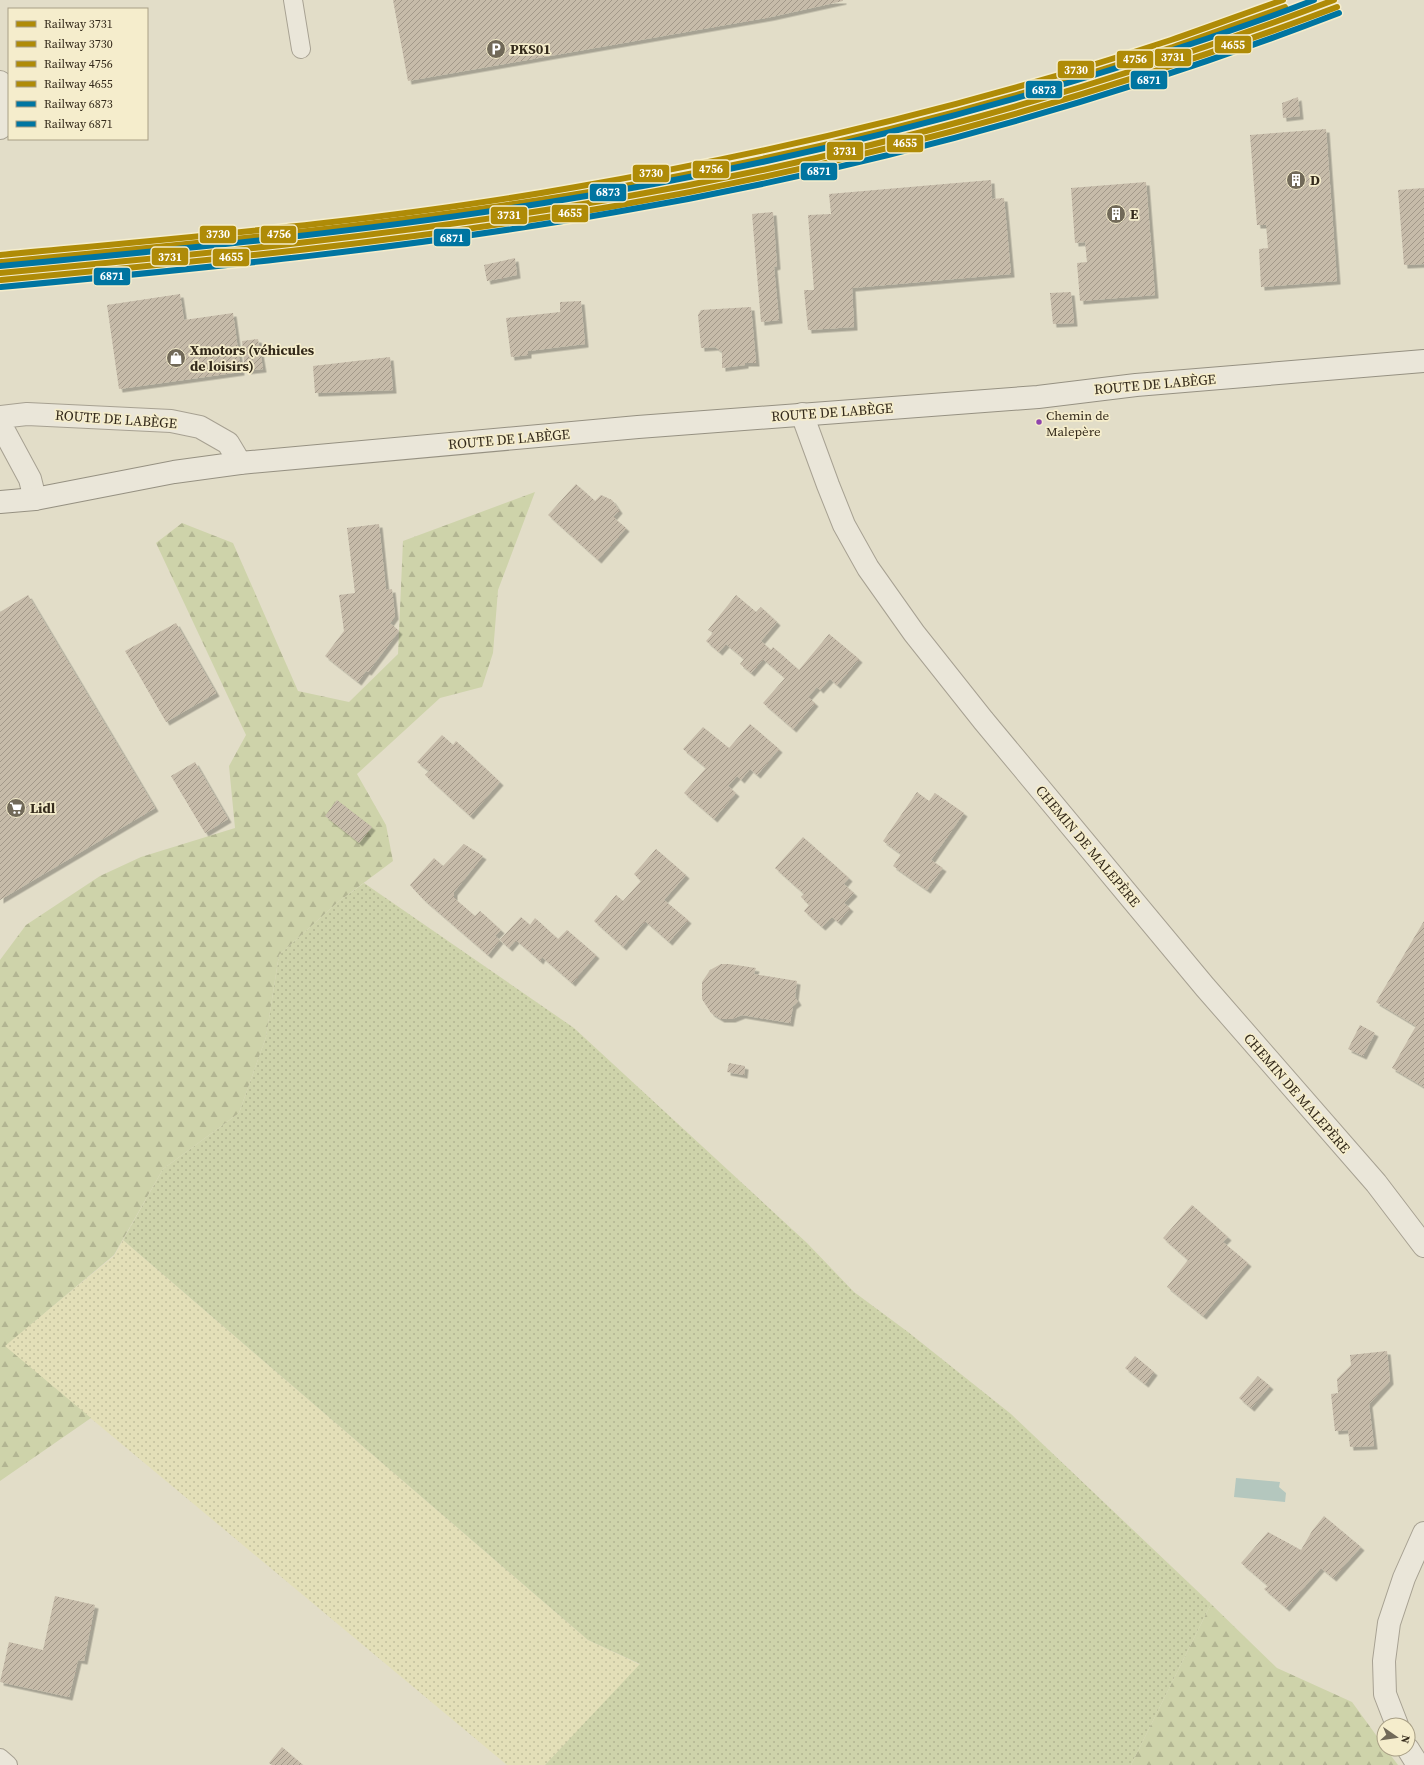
<svg xmlns="http://www.w3.org/2000/svg" width="1424" height="1765" viewBox="0 0 1424 1765" font-family="'Source Serif 4',serif">
<style>
.farmland{fill:url(#farmland-dots)}
.grass{fill:url(#grass-dots)}
.forest{fill:url(#forest-firs)}
.water{fill:#b4c7be}
.building{fill:url(#building-hatch);filter:url(#shadow)}
.lines{fill:none;stroke-linecap:round;stroke-linejoin:round}
.lane-casing{stroke:#a7a192;stroke-width:20}
.street-casing{stroke:#a7a192;stroke-width:24}
.secondary-casing{stroke:#969182;stroke-width:24}
.lane{stroke:#eae6d9;stroke-width:18}
.street{stroke:#eae6d9;stroke-width:22}
.secondary{stroke:#eae6d9;stroke-width:22}
.rail-1-casing{stroke:#f5edcc;stroke-width:9}
.rail-2-casing{stroke:#f5edcc;stroke-width:9}
.rail-3-casing{stroke:#f5edcc;stroke-width:9}
.rail-4-casing{stroke:#f5edcc;stroke-width:9}
.rail-5-casing{stroke:#f5edcc;stroke-width:9}
.rail-6-casing{stroke:#f5edcc;stroke-width:9}
.rail-1{stroke:#af8b07;stroke-width:6}
.rail-2{stroke:#af8b07;stroke-width:6}
.rail-3{stroke:#af8b07;stroke-width:6}
.rail-4{stroke:#af8b07;stroke-width:6}
.rail-5{stroke:#0075a1;stroke-width:6}
.rail-6{stroke:#0075a1;stroke-width:6}
.bus-dot{fill:#8e44ad;stroke:#f5edcc;stroke-width:1.5}
.labels{text-anchor:middle;dominant-baseline:central;stroke-width:3.5;stroke-linejoin:round;paint-order:stroke}
.bus-label{font-size:13px;fill:#342a1b;stroke:#f5edcc;text-anchor:start}
.poi-label{font-size:14px;font-weight:bold;fill:#342a1b;stroke:#f5edcc;text-anchor:start}
.street-label{font-size:14px;fill:#342a1b;stroke:#f5edcc}
.line-badge{stroke:#f5edcc;stroke-width:1.5}
.badge-label{font-size:11px;text-anchor:middle;font-weight:bold;fill:#fff}
</style>
<defs>
<pattern id="farmland-dots" width="8" height="8" patternUnits="userSpaceOnUse"><rect width="8" height="8" fill="#e3dfb8"/><path d="M2 2h.1M6 6h.1" fill="none" stroke="#c3c09e" stroke-width="1.8" stroke-linecap="round"/></pattern>
<pattern id="grass-dots" width="8" height="8" patternUnits="userSpaceOnUse"><rect width="8" height="8" fill="#ced3aa"/><path d="M2 2h.1M6 6h.1" fill="none" stroke="#b2b592" stroke-width="1.8" stroke-linecap="round"/></pattern>
<pattern id="forest-firs" width="22" height="20" patternUnits="userSpaceOnUse"><rect width="22" height="20" fill="#ced3aa"/><path d="M5 1l3.5 6h-7zM16 11l3.5 6h-7z" fill="#b2b592"/></pattern>
<pattern id="building-hatch" width="6" height="6" patternUnits="userSpaceOnUse"><rect width="6" height="6" fill="#c6bba9"/><path d="M-1 1l2-2M0 6l6-6M5 7l2-2" fill="none" stroke="#a29889"/></pattern>
<filter id="shadow"><feDropShadow dx="3.5" dy="3.5" stdDeviation="0" flood-color="#0004"/></filter>
</defs>
<rect width="100%" height="100%" fill="#e2ddc8"/>
<path class="farmland" d="M123 1240 588 1640 641 1665 545 1765H507L4 1346 114 1256Z"/>
<path class="grass" d="M364 883 574 1028 807 1243 854 1292 908 1332 1011 1414 1211 1604 1131 1765H545L640 1664 588 1640 123 1240 163 1169 239 1113 266 1037 279 955 338 902Z"/>
<path class="forest" d="M535 492 498 590 493 653 482 687 440 698 357 774 386 825 393 861 338 902 279 955 266 1037 239 1113 163 1169 114 1255 5 1346 91 1418 0 1481V960L26 925 100 876 141 857 235 828 229 766 246 735 156 543 182 523 233 543 298 691 349 702 398 654 403 541Z
M1211 1604 1277 1668 1352 1702 1384 1746V1749H1386L1398 1765H1131Z"/>
<path class="water" d="M1236 1478 1280 1482 1279 1487 1286 1493 1285 1502 1234 1497Z"/>
<path class="building" d="M393 0H843V1L771 17 408 81Z
M1298 97 1300 116 1283 118 1282 103Z
M1326 129 1337 281 1261 287 1259 249 1268 248 1266 225H1257L1250 135Z
M991 180 992 199 1004 198 1011 274 852 288 854 327 808 330 804 290H814L808 215 831 214 829 194Z
M1146 182 1155 295 1080 301 1077 263 1087 262 1085 242 1075 243 1071 188Z
M1424 188V264L1404 265 1398 190Z
M773 212 777 266 774 267 779 320 761 322 752 214Z
M515 258 517 275 487 281 484 265Z
M1071 292 1074 323 1053 324 1050 293Z
M180 294 184 320 233 313 241 372 119 389 107 305Z
M581 301 585 344 528 351V355L511 357 506 318 560 312V302Z
M751 307 756 363H745V365L722 368V352L715 347 701 348 698 315 701 310Z
M258 339 263 369 245 371 242 341Z
M390 357 393 390 315 393 313 366Z
M576 484 595 501 601 495 612 500 619 510 613 517 626 528 598 560 548 515Z
M379 524 386 590 392 589 395 616 390 623 399 631 368 672 366 671 358 682 325 656 344 631 339 595 355 593 347 528Z
M28 595 155 808 0 900V612Z
M736 595 756 612 761 607 777 622 761 641 771 650 773 647 799 670 829 634 859 659 837 685 830 679 820 690 817 687 808 697 815 703 793 729 763 703 785 678 763 659 751 673 740 664 744 659 726 644 719 652 706 641 713 633 708 630Z
M176 623 216 693 166 722 125 651Z
M750 724 779 749 757 775 750 769 741 780 737 776 728 786 736 793 714 819 684 793 706 768 683 749 703 727 729 748Z
M442 735 453 745 456 741 500 782 470 816 425 775 429 771 417 762Z
M195 762 228 819 205 833 171 776Z
M917 792 929 801 935 793 964 813 931 860 943 868 927 890 893 866 901 854 883 841Z
M337 800 372 827 359 843 325 816Z
M803 837 849 878 844 884 854 893 844 903 850 908 838 922 832 917 822 927 804 911 809 905 801 897 804 894 775 868Z
M464 844 483 856 454 892V898L475 916 480 911 501 930 495 936 500 940 521 917 530 925 535 918 558 939 567 930 596 955 572 983 542 957 540 961 516 940 509 948 500 940 488 955 423 899 410 885 434 858 443 866Z
M656 849 686 875 664 900 688 920 669 942 645 921 623 947 594 921 616 895 623 901 641 881 634 874Z
M1424 921V1087L1392 1068 1416 1026 1376 1002Z
M721 964H729L756 968 754 974 797 981 795 997 798 1002 793 1006 790 1023 742 1015 732 1019H721L711 1013 702 999V982L710 970Z
M1360 1025 1375 1033 1363 1056 1348 1049Z
M729 1063 745 1066 744 1075 727 1072Z
M1192 1205 1228 1237 1223 1242 1248 1263 1203 1316 1167 1287 1188 1260 1163 1238Z
M1387 1351 1390 1381 1369 1404 1374 1446 1350 1447 1348 1430 1335 1431 1331 1394 1338 1393 1337 1379 1351 1365 1350 1355Z
M1135 1356 1154 1372 1145 1384 1125 1368Z
M1258 1376 1270 1386 1251 1408 1239 1398Z
M1324 1516 1361 1547 1333 1578 1321 1568 1286 1608 1264 1589 1268 1586 1241 1563 1268 1532 1301 1550 1312 1531Z
M55 1596 95 1605 84 1661 78 1660 69 1697 0 1682 9 1642 43 1650Z
M282 1747 303 1765H272L269 1763Z"/>
<g class="lines">
<g class="lane-casing">
<path id="lane" d="M293 0 301 49
M0 1758 8 1765"/>
</g>
<g class="street-casing">
<path id="street" d="M0 82 3 105 0 128
M802 414 828 485 844 525 868 568 914 633 983 720 1205 987 1376 1183 1424 1246
M0 417 27 414 171 421 200 427 228 443 240 463
M0 427 3 429 30 479 35 499
M1397 1725 1385 1694 1384 1661 1389 1623 1404 1578 1424 1533
M1408 1749 1418 1765"/>
</g>
<g class="secondary-casing">
<path id="secondary" d="M0 502 35 499 174 472 240 463 638 427 1038 397 1136 385 1424 361"/>
</g>
<use href="#lane" class="lane"/>
<use href="#street" class="street"/>
<use href="#secondary" class="secondary"/>
<g class="rail-1-casing">
<path id="rail-1" d="M0 273C205 254 410 234 613 199 857 157 1104 88 1334 0"/>
</g>
<g class="rail-2-casing">
<path id="rail-2" d="M0 255C192 237 386 221 576 187 777 152 977 104 1171 40 1209 27 1246 13 1283 0"/>
</g>
<g class="rail-3-casing">
<path id="rail-3" d="M1 262C191 244 382 226 571 195 775 162 978 111 1173 47 1211 34 1248 20 1285 7"/>
</g>
<g class="rail-4-casing">
<path id="rail-4" d="M1 280C206 261 411 241 615 206 859 163 1105 95 1337 7"/>
</g>
<g class="rail-5-casing">
<path id="rail-5" d="M0 266C182 249 364 232 544 203 722 175 898 134 1071 82 1153 57 1235 31 1314 0"/>
</g>
<g class="rail-6-casing">
<path id="rail-6" d="M1 287C207 268 413 248 616 212 861 170 1107 102 1339 13"/>
</g>
<use href="#rail-1" class="rail-1"/>
<use href="#rail-2" class="rail-2"/>
<use href="#rail-3" class="rail-3"/>
<use href="#rail-4" class="rail-4"/>
<use href="#rail-5" class="rail-5"/>
<use href="#rail-6" class="rail-6"/>
</g>
<defs>
<g id="parking-disc" transform="scale(1)"><circle r="9.5" fill="#716958" stroke="#f5edcc"/><path d="M-3.5-5.5H1a3.5 3.5 0 0 1 0 7H-1V5.5H-3.5ZM-1-3.4V-.6H.8a1.4 1.4 0 0 0 0-2.8Z" fill="#fff"/></g>
<g id="building-disc" transform="scale(1)"><circle r="9.5" fill="#716958" stroke="#f5edcc"/><path d="M-4-6H4V6H1V3H-1V6H-4ZM-2.5-4.3h1.7v1.8h-1.7ZM.8-4.3h1.7v1.8H.8ZM-2.5-1h1.7V.8h-1.7ZM.8-1h1.7V.8H.8Z" fill="#fff"/></g>
<g id="shop-disc" transform="scale(1)"><circle r="9.5" fill="#716958" stroke="#f5edcc"/><path d="M-5-2.5h2.3a2.7 3.5 0 0 1 5.4 0H5L5.5 6h-11ZM-1.5-2.5h3a1.5 2.3 0 0 0-3 0Z" fill="#fff"/></g>
<g id="supermarket-disc" transform="scale(1)"><circle r="9.5" fill="#716958" stroke="#f5edcc"/><path d="M-6-5.5h2.5l.6 2H6L4.5 2H-2.5L-4.4-4H-6ZM-1.5 3.2a1.3 1.3 0 1 0 .1 0ZM3 3.2a1.3 1.3 0 1 0 .1 0Z" fill="#fff"/></g>
</defs>
<g fill-rule="evenodd">
<use href="#parking-disc" x="496" y="49"/>
<use href="#building-disc" x="1296" y="180"/>
<use href="#building-disc" x="1116" y="214"/>
<use href="#shop-disc" x="176" y="358"/>
<use href="#supermarket-disc" x="16" y="808"/>
</g>
<circle class="bus-dot" cx="1039" cy="422" r="3.5"/>
<g class="labels">
<g class="bus-label">
<text x="1046" y="415">Chemin de<tspan x="1046" dy="16">Malepère</tspan></text>
</g>
<g class="poi-label">
<text x="510" y="49">PKS01</text>
<text x="1310" y="180">D</text>
<text x="1130" y="214">E</text>
<text x="190" y="350">Xmotors (véhicules<tspan x="190" dy="16">de loisirs)</tspan></text>
<text x="30" y="808">Lidl</text>
</g>
<g class="street-label">
<text transform="translate(1155 384) rotate(-5)">ROUTE DE LABÈGE</text>
<text transform="translate(832 412) rotate(-4)">ROUTE DE LABÈGE</text>
<text transform="translate(116 419) rotate(4)">ROUTE DE LABÈGE</text>
<text transform="translate(509 439) rotate(-5)">ROUTE DE LABÈGE</text>
<text transform="translate(1088 846) rotate(50)">CHEMIN DE MALEPÈRE</text>
<text transform="translate(1297 1093) rotate(49)">CHEMIN DE MALEPÈRE</text>
</g>
</g>
<g class="line-badge">
<rect x="1214" y="35" width="38" height="19" rx="4" fill="#af8b07"/>
<rect x="1154" y="48" width="38" height="19" rx="4" fill="#af8b07"/>
<rect x="1116" y="50" width="38" height="19" rx="4" fill="#af8b07"/>
<rect x="1057" y="60" width="38" height="19" rx="4" fill="#af8b07"/>
<rect x="1130" y="70" width="38" height="20" rx="4" fill="#0075a1"/>
<rect x="1025" y="80" width="38" height="19" rx="4" fill="#0075a1"/>
<rect x="886" y="134" width="38" height="19" rx="4" fill="#af8b07"/>
<rect x="826" y="141" width="38" height="20" rx="4" fill="#af8b07"/>
<rect x="692" y="160" width="38" height="19" rx="4" fill="#af8b07"/>
<rect x="800" y="162" width="38" height="19" rx="4" fill="#0075a1"/>
<rect x="632" y="164" width="38" height="19" rx="4" fill="#af8b07"/>
<rect x="589" y="183" width="38" height="19" rx="4" fill="#0075a1"/>
<rect x="551" y="204" width="38" height="19" rx="4" fill="#af8b07"/>
<rect x="490" y="206" width="38" height="19" rx="4" fill="#af8b07"/>
<rect x="260" y="225" width="37" height="19" rx="4" fill="#af8b07"/>
<rect x="199" y="225" width="38" height="19" rx="4" fill="#af8b07"/>
<rect x="433" y="228" width="38" height="19" rx="4" fill="#0075a1"/>
<rect x="151" y="247" width="38" height="19" rx="4" fill="#af8b07"/>
<rect x="212" y="248" width="38" height="19" rx="4" fill="#af8b07"/>
<rect x="93" y="267" width="38" height="19" rx="4" fill="#0075a1"/>
</g>
<g class="badge-label">
<text x="1233" y="49">4655</text>
<text x="1173" y="61">3731</text>
<text x="1135" y="63">4756</text>
<text x="1076" y="74">3730</text>
<text x="1149" y="84">6871</text>
<text x="1044" y="94">6873</text>
<text x="905" y="147">4655</text>
<text x="845" y="155">3731</text>
<text x="711" y="173">4756</text>
<text x="819" y="175">6871</text>
<text x="651" y="177">3730</text>
<text x="608" y="196">6873</text>
<text x="570" y="217">4655</text>
<text x="509" y="219">3731</text>
<text x="279" y="238">4756</text>
<text x="218" y="238">3730</text>
<text x="452" y="242">6871</text>
<text x="170" y="261">3731</text>
<text x="231" y="261">4655</text>
<text x="112" y="280">6871</text>
</g>
<rect x="8" y="8" width="140" height="132" fill="#f5edcc" stroke="#a89f85"/>
<rect x="16" y="21" width="20" height="6" fill="#af8b07" stroke="#a89f85"/>
<text x="44" y="28" font-size="12" fill="#342a1b">Railway 3731</text>
<rect x="16" y="41" width="20" height="6" fill="#af8b07" stroke="#a89f85"/>
<text x="44" y="48" font-size="12" fill="#342a1b">Railway 3730</text>
<rect x="16" y="61" width="20" height="6" fill="#af8b07" stroke="#a89f85"/>
<text x="44" y="68" font-size="12" fill="#342a1b">Railway 4756</text>
<rect x="16" y="81" width="20" height="6" fill="#af8b07" stroke="#a89f85"/>
<text x="44" y="88" font-size="12" fill="#342a1b">Railway 4655</text>
<rect x="16" y="101" width="20" height="6" fill="#0075a1" stroke="#a89f85"/>
<text x="44" y="108" font-size="12" fill="#342a1b">Railway 6873</text>
<rect x="16" y="121" width="20" height="6" fill="#0075a1" stroke="#a89f85"/>
<text x="44" y="128" font-size="12" fill="#342a1b">Railway 6871</text>
<g transform="translate(1396 1737) rotate(103)"><circle r="19" fill="#f5edcc" stroke="#a89f85"/>
<path d="M0-3L7 15L0 10L-7 15Z" fill="#716958"/>
<text y="-6" font-size="11" font-weight="bold" text-anchor="middle" fill="#342a1b">N</text>
</g>
</svg>
